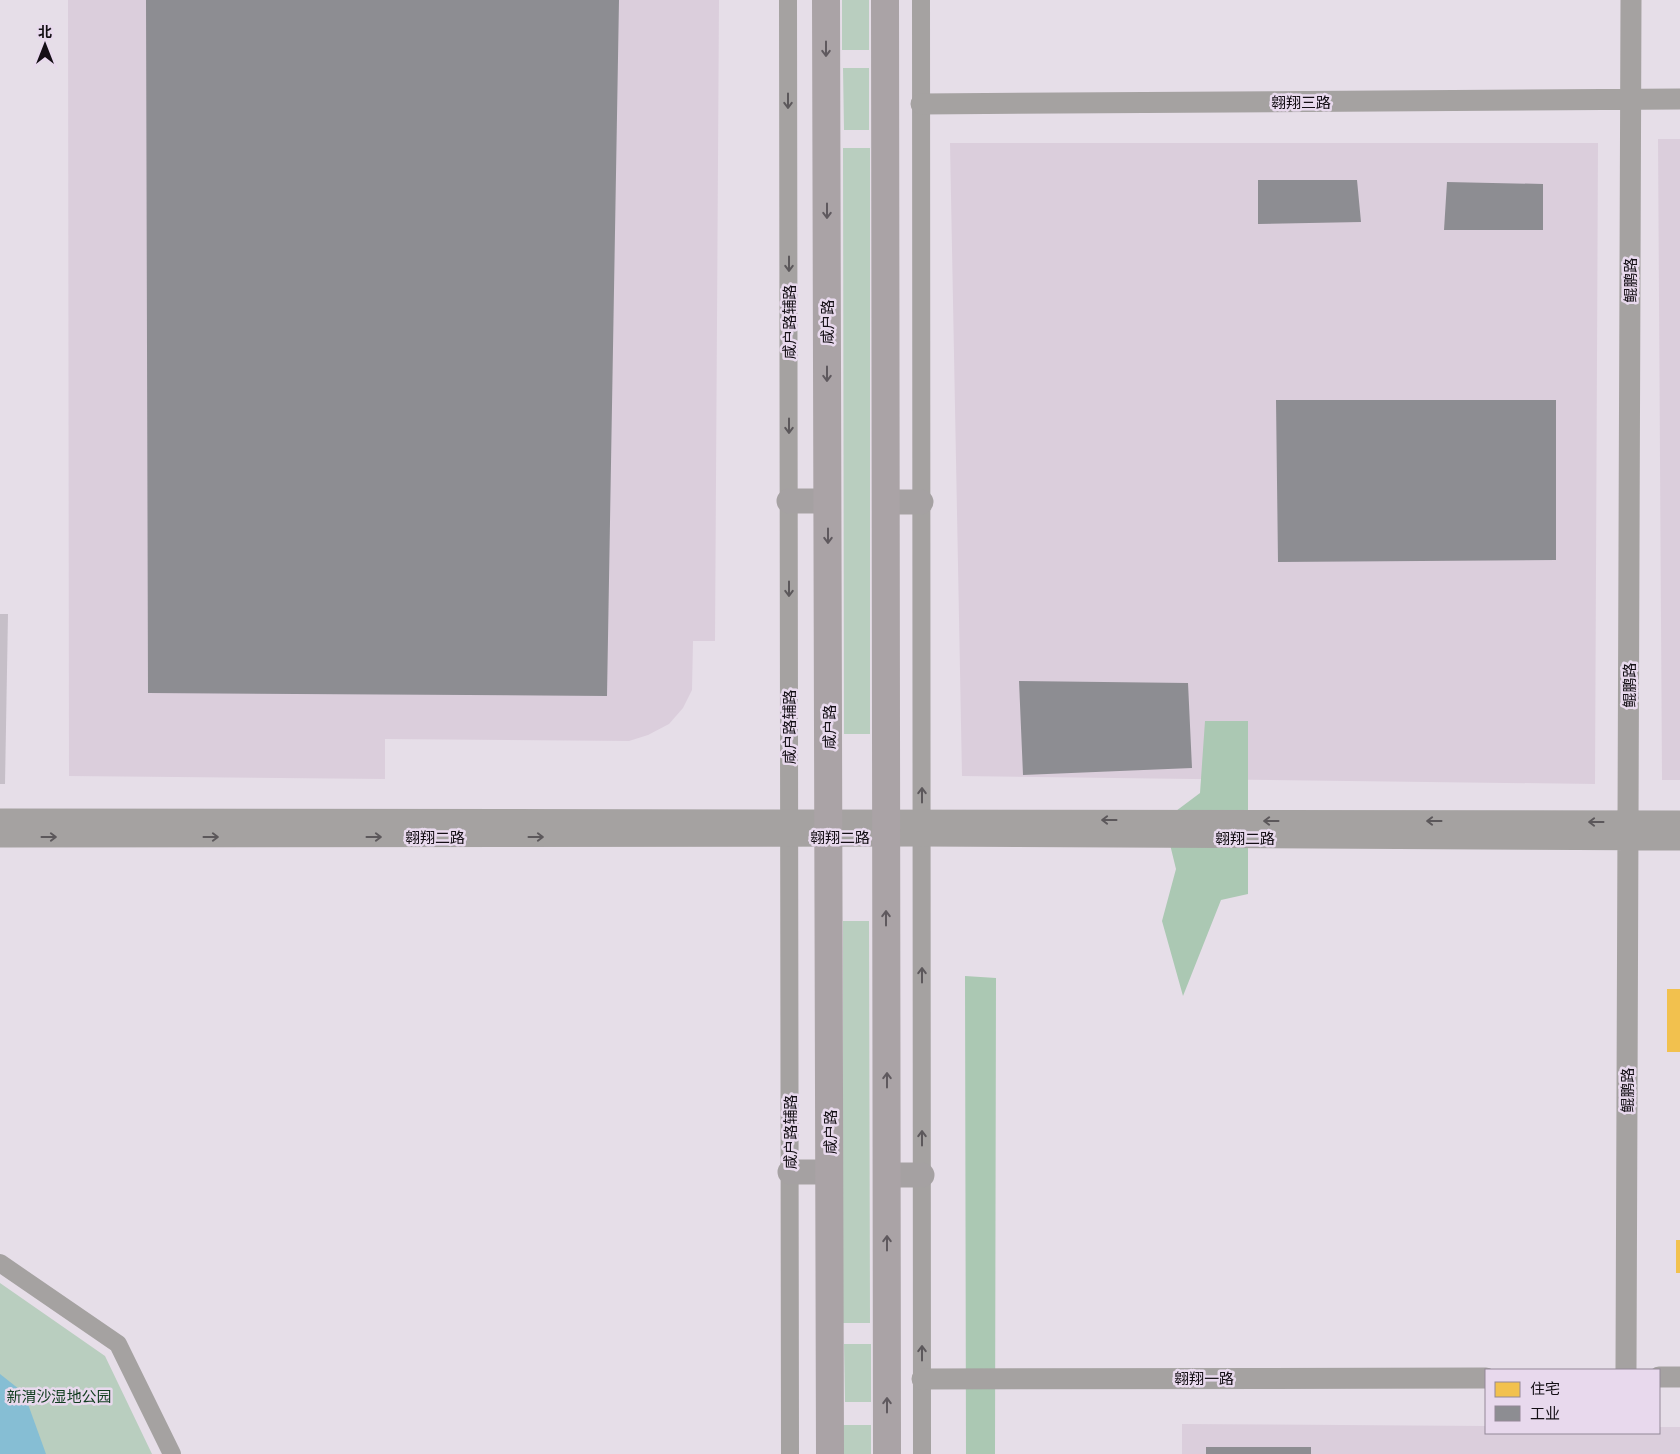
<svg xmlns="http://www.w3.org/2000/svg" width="1680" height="1454" viewBox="0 0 1680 1454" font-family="'Asap Condensed','Noto Sans SC',sans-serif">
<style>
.industrial{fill:#dbcedc}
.green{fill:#b9cebf}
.forest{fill:#abc8b3}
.water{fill:#86bed4}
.homes{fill:#f2c14e}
.industry{fill:#8d8d92}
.building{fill:#c6bfc8}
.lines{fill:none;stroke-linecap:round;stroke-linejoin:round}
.minor{stroke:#a5a2a1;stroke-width:18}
.tertiary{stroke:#a5a2a1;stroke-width:21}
.secondary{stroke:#a5a1a2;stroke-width:25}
.primary{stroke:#aaa3a6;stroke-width:28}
.oneway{stroke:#5f595e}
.oneway2{stroke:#5c585b}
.labels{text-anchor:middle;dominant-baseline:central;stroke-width:5;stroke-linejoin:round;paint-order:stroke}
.street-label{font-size:15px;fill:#140f15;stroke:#e8d9ed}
.park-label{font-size:15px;fill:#103c1e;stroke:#e8d9ed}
</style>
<rect width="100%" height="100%" fill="#e6dee8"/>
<path class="industrial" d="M68 0H719L715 641H693L692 690 683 708 669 724 648 735 629 741 385 739V779L69 776Z
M1658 139H1680V780H1662Z
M950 143H1598L1595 784 962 776Z
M1182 1424 1486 1426V1433H1659V1427H1680V1454H1182Z"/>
<path class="green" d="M842 0H869V50H842Z
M843 68H869V130H844Z
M843 148H870V734H844Z
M843 921H869L870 1323H843Z
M0 1283 105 1356 152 1454H0Z
M844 1344H871V1402H845Z
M843 1425H871V1454H843Z"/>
<path class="forest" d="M1205 721H1248V894L1221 900 1183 996 1162 921 1176 869 1164 820 1200 793Z
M965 976 996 978 995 1454H966Z"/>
<path class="water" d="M0 1374 24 1393 46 1454H0Z"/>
<path class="homes" d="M1667 989H1680V1052H1667Z
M1676 1240H1680V1273H1676Z"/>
<path class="industry" d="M146 0H619L607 696 148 693Z
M1258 180H1357L1361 222 1258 224Z
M1447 182 1543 184V230H1444Z
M1276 400H1556V560L1278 562Z
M1019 681 1188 683 1192 768 1023 775Z
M1206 1447H1311V1454H1206Z"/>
<path class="building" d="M0 614H8L5 784H0Z"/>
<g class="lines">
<path class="minor" d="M788 0 790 1454
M921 0 922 1454
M0 1263 118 1344 172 1454"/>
<path class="tertiary" d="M921 104 1680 99
M0 819 1680 821
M0 837 922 836 1680 840
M1626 1370 1631 0
M1659 1377H1680
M922 1379 1486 1378"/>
<path class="secondary" d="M789 501H828
M886 502H921
M790 1172H830
M887 1175H922"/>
<path class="primary" d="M826 0 830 1454
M885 0 887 1454"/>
</g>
<defs><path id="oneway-shaft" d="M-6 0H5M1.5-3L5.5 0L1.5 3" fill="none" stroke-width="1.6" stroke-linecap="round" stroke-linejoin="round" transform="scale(1.25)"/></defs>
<g class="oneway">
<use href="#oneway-shaft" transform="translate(826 49) rotate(90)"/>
<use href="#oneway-shaft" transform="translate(827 211) rotate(90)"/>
<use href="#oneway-shaft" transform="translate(827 374) rotate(90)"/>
<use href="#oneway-shaft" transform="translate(828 536) rotate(90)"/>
<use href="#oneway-shaft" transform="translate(886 918) rotate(-90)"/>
<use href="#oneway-shaft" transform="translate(887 1080) rotate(-90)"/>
<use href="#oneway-shaft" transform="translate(887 1243) rotate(-90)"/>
<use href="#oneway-shaft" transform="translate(887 1405) rotate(-90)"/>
</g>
<g class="oneway2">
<use href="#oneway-shaft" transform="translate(788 101) rotate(90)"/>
<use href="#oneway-shaft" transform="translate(789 264) rotate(90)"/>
<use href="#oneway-shaft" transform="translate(789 426) rotate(90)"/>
<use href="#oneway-shaft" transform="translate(789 589) rotate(90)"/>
<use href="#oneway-shaft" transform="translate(922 795) rotate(-90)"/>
<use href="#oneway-shaft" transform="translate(1109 820) rotate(-180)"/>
<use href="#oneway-shaft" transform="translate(1271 821) rotate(-180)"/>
<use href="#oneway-shaft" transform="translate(1434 821) rotate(-180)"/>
<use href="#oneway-shaft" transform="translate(1596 822) rotate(-180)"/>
<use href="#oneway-shaft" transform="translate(49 837)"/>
<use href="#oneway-shaft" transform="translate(211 837)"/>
<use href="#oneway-shaft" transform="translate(374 837)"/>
<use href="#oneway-shaft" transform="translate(536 837)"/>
<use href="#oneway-shaft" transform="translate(922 975) rotate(-90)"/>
<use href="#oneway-shaft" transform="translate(922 1138) rotate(-90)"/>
<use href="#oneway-shaft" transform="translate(922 1353) rotate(-90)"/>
</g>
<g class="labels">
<g class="street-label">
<text x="1301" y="102">翱翔三路</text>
<text transform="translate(1630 280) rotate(-90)">鲲鹏路</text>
<text transform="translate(789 322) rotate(-90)">咸户路辅路</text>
<text transform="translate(827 322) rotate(-90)">咸户路</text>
<text transform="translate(1629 685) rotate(-90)">鲲鹏路</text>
<text transform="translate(789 727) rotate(-90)">咸户路辅路</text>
<text transform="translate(829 727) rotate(-90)">咸户路</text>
<text x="435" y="837">翱翔二路</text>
<text x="840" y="837">翱翔二路</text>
<text x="1245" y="838">翱翔二路</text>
<text transform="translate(1627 1090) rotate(-90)">鲲鹏路</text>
<text transform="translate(790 1132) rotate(-90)">咸户路辅路</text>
<text transform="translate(830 1132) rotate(-90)">咸户路</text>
<text x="1204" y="1378">翱翔一路</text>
</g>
<g class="park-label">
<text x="59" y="1396">新渭沙湿地公园</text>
</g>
</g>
<rect x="1485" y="1369" width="175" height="65" fill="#e8d9ed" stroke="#938897"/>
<rect x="1495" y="1382" width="25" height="15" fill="#f2c14e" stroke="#938897"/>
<text x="1530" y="1394" font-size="15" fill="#140f15">住宅</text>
<rect x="1495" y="1406" width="25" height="15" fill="#8d8d92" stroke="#938897"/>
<text x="1530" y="1419" font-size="15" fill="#140f15">工业</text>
<g transform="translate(45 45)" stroke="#e8d9ed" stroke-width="4" paint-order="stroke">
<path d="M0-4L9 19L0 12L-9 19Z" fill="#140f15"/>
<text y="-8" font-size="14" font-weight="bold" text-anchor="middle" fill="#140f15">北</text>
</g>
</svg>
